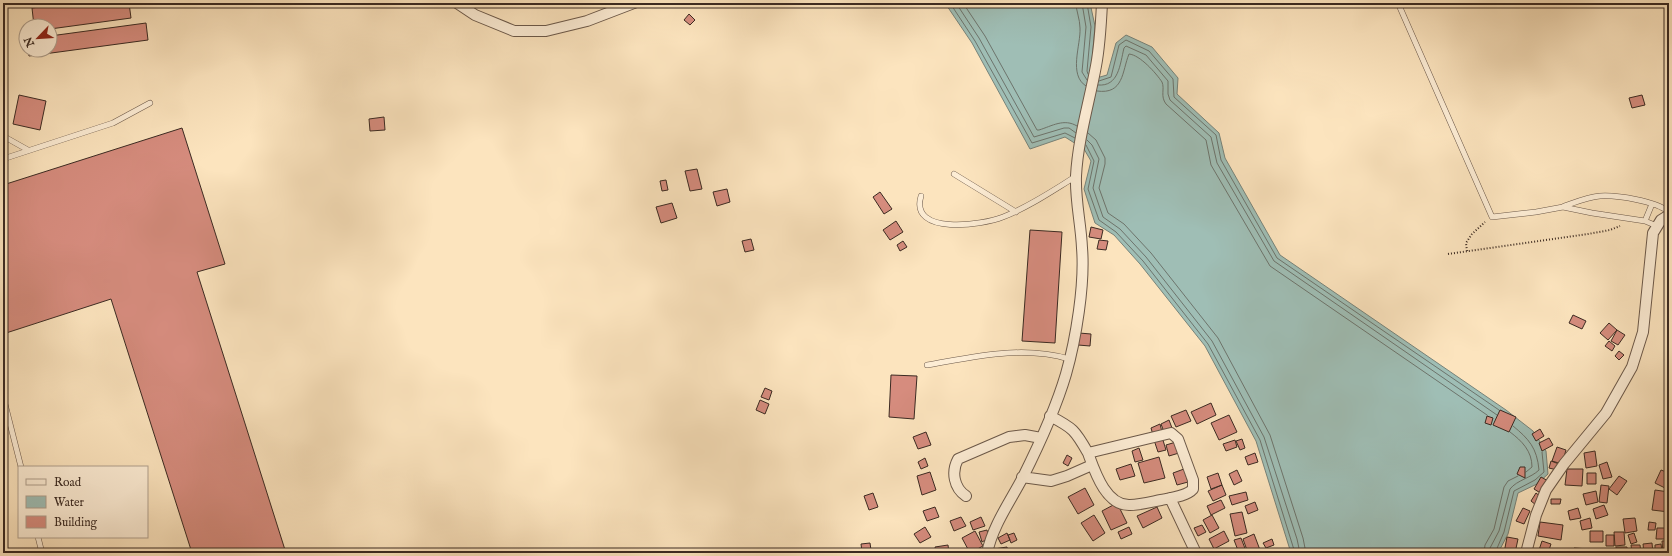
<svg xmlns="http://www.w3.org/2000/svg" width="1672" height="556" viewBox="0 0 1672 556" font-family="'IM FELL English',serif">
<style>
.water{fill:#9fbeb5;stroke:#77837a}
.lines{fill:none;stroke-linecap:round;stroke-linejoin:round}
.shore{stroke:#6d746c;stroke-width:1}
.building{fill:#d68c7e;stroke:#3b2a22}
.service-casing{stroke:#6b5849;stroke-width:6}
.minor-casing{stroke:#6b5849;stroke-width:12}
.path{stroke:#3b2a22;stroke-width:2;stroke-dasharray:1 2;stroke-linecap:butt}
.service{stroke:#fdedd5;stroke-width:5}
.minor{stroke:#fdedd5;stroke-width:10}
</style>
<rect width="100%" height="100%" fill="#fce4be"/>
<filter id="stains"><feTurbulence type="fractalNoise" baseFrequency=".005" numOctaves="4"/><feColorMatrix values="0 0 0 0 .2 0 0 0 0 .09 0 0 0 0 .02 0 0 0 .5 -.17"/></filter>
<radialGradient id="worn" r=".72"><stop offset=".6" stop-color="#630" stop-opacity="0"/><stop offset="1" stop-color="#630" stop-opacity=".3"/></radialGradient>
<path class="water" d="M945 3H1090L1095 26 1091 72 1100 77 1107 75 1116 43 1126 35 1152 47 1178 78 1177 94 1219 133 1225 158 1280 255 1506 410 1533 431 1546 451 1548 474 1537 484 1518 493 1508 534 1498 553H1291L1256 441 1205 346 1140 264 1114 235 1095 223 1084 189 1091 161 1084 149 1065 137 1030 149 972 43Z"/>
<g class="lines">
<path class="shore" d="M950 3 975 41 1032 143 1065 133 1075 138
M956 3 979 38 1034 137 1064 128H1069L1076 133
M963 3 985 36 1037 130H1039C1052 126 1064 118 1077 126
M1076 3C1076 11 1080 19 1080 28 1081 45 1068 75 1086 86
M1082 3 1086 27 1082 72 1087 80
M1087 3 1091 27 1087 71 1088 74
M1099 81 1111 77 1119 45 1126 40 1149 51 1173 79 1174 97 1216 135 1221 160 1277 258 1499 410
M1098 85C1119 87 1120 64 1124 48L1126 46 1146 55 1168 81V94L1170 100 1211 137 1217 163 1274 261 1497 415
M1097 91C1124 95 1122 71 1129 54 1140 55 1156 73 1162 82 1165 89 1160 96 1166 104L1206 140 1211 165 1270 266 1487 415
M1088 133 1096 140 1105 158V164L1099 188 1108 213 1124 224 1151 253 1218 338 1270 435 1303 538 1306 553
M1087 140 1092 145 1099 159 1093 188 1103 217 1120 229 1146 257 1212 341 1264 437 1297 539 1300 553
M1086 145 1094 161 1088 189 1099 220 1116 232 1143 261 1208 344 1260 440 1295 553
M1510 432C1522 441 1532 451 1532 467L1526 472
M1484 553 1485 545 1494 529 1504 487 1508 481 1518 476
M1490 553V548L1499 531 1510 489C1517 480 1531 478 1539 470 1537 448 1529 439 1513 426
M1495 553 1504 532 1514 491 1535 480 1544 472 1542 452"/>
</g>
<path class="building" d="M70 3H129L131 18 50 29V26H34L32 8Z
M689 14 695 20 690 25 684 20Z
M146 23 148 40 29 56 28 50H50V36Z
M19 95 46 101 40 130 13 124Z
M1642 95 1645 105 1632 108 1629 98Z
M384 117 385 130 370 131 369 119Z
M182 128 225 264 197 272 286 553H192L111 299 3 334V185Z
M697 169 702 189 690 191 685 171Z
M666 180 668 190 662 191 660 181Z
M727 189 730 202 717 206 713 192Z
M880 192 892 209 884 214 873 197Z
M672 203 677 218 661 223 656 207Z
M896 221 903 232 890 240 883 230Z
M1091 227 1103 230 1101 239 1089 237Z
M1030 230 1062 232 1055 343 1022 341Z
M751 239 754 250 745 252 742 241Z
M1099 240 1108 241 1106 250 1097 249Z
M903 241 907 247 900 251 897 245Z
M1573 315 1586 321 1582 329 1569 323Z
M1609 323 1617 330 1608 340 1600 333Z
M1617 330 1625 335 1618 345 1611 341Z
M1079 333 1091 334 1090 346 1078 345Z
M1609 341 1615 346 1612 351 1605 346Z
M1619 351 1624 355 1619 360 1615 356Z
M891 375 917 376 914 419 889 417Z
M765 388 772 391 769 400 761 397Z
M760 400 769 404 765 414 756 410Z
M1211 403 1216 415 1197 424 1191 412Z
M1186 410 1191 421 1176 427 1171 416Z
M1500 410 1516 417 1509 432 1493 425Z
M1229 415 1237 432 1219 440 1211 423Z
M1487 416 1493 418 1491 425 1485 423Z
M1169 420 1172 428 1164 432 1161 424Z
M1160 424 1162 432 1153 435 1151 428Z
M1540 429 1544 436 1536 441 1532 434Z
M926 432 931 445 918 449 913 437Z
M1162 437 1166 450 1158 452 1154 440Z
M1549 438 1553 445 1542 451 1539 443Z
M1242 439 1245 448 1240 450 1236 441Z
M1235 440 1237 447 1226 451 1223 444Z
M1176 442 1179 453 1169 456 1166 445Z
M1557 447 1566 450 1562 464 1552 461Z
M1139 448 1143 460 1135 462 1132 451Z
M1595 451 1597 466 1586 468 1584 453Z
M1255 453 1258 462 1248 465 1245 457Z
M1067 455 1072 458 1068 466 1063 463Z
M1159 457 1165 478 1144 483 1138 463Z
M925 458 928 466 921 469 918 462Z
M1551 461 1559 464 1557 470 1549 468Z
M1607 462 1612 477 1603 479 1599 465Z
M1131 464 1135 476 1120 480 1116 469Z
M1520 467H1525V478L1517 474Z
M1184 469 1188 482 1177 485 1173 473Z
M1567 469H1583L1582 486 1565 485Z
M1237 470 1242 481 1234 485 1229 474Z
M1661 470 1669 473V480L1665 488 1655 483Z
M930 472 936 490 922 495 917 476Z
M1218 473 1222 485 1211 489 1207 477Z
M1587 473H1596V484H1587Z
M1619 476 1627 481 1617 495 1609 489Z
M1541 477 1550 482 1542 494 1534 489Z
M1222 485 1226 495 1213 501 1208 491Z
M1601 485 1609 486 1607 503 1599 502Z
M1085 488 1094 505 1078 514 1068 497Z
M1655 490 1669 492V512L1652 510Z
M1596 491 1598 502 1586 505 1583 494Z
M1246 492 1248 500 1232 505 1229 496Z
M873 493 878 507 869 510 864 496Z
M1536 493 1541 497 1536 505 1531 501Z
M1551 499H1561L1560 504H1551Z
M1221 500 1225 508 1211 515 1207 506Z
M1255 502 1258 510 1248 514 1245 506Z
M1117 503 1127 523 1111 530 1102 511Z
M1604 505 1608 515 1596 519 1593 509Z
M935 507 939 517 927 521 923 511Z
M1157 507 1162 518 1143 528 1137 516Z
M1523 508 1530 511 1524 524 1516 521Z
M1578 508 1581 518 1570 520 1568 511Z
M1242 512 1247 533 1235 536 1230 514Z
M1094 515 1105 533 1093 541 1081 523Z
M1212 515 1219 528 1210 533 1203 520Z
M961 517 966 526 954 531 950 521Z
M981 517 985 526 973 530 970 522Z
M1590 518 1592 528 1582 530 1580 521Z
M1635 518 1637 531 1625 533 1623 519Z
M1540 522 1563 525 1561 540 1538 536Z
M1649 522 1656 523 1655 530H1648Z
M1202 525 1206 532 1198 536 1194 528Z
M925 527 931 537 920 543 914 534Z
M1129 527 1132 534 1121 539 1118 532Z
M1657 528H1667V539H1656Z
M987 530 989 538 982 542 979 532Z
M975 531 983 546 970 553 962 538Z
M1224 531 1229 541 1214 549 1209 539Z
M1590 531H1603V542H1590Z
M1614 532H1624L1625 545 1615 546Z
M1007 533 1010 540 1001 544 998 538Z
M1014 533 1017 540 1011 543 1008 535Z
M1634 533 1637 542 1631 544 1628 535Z
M1254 534 1260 550 1248 553 1243 539Z
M1606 535H1614V546H1606Z
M1507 537 1518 539 1515 553H1504Z
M1241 538 1246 551 1239 553 1234 540Z
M1272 539 1274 545 1266 548 1263 543Z
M1542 541 1551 544 1548 553H1538Z
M1662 541H1669V553H1663Z
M870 543 871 550 862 552 861 544Z
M1652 543 1653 553H1644L1643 544Z
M1661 544 1662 551 1655 552V545Z
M948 545 949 553H936L935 547Z
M1631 545H1640L1641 553H1632Z
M1007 547 1008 553H994V549Z
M1616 547H1627V553H1616Z
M1574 548 1590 549V553H1574Z"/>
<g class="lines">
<g class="service-casing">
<path id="service" d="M1398 3 1492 217 1536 212 1563 207 1592 213 1645 221 1657 226
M3 40 5 18 4 3
M3 136 28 150
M3 159 113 123 150 103
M954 174 1016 212
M921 196C909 236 983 225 1003 217 1029 207 1052 191 1075 177
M1564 206C1576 202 1588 197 1600 196 1617 195 1656 201 1669 212
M1645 221 1652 204
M927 365C974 357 1022 345 1069 359
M3 396 21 467
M38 537 42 553"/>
</g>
<g class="minor-casing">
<path id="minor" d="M457 3 475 15 514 31H546L587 21 634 3
M1050 416C1073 428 1075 430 1088 453L1171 433 1178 439 1193 480V489C1187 496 1171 498 1161 500 1151 502 1140 505 1130 505 1106 506 1095 472 1088 453
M1022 477 1051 481 1067 476 1092 465
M966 496C954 488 951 472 958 459L1009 437 1025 435 1041 438
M1170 498 1196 553
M987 553C993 525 1010 502 1023 477 1039 445 1056 408 1066 374 1076 339 1085 284 1082 248 1081 224 1075 200 1076 176 1078 139 1089 103 1096 66 1100 45 1101 24 1102 3
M1526 553 1536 515 1546 490 1564 464 1606 413 1632 367 1643 332 1653 233 1661 220 1669 215"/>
</g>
<path class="path" d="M1467 251 1466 243 1472 234 1485 222
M1448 254 1588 234 1610 230 1620 226"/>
<use href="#service" class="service"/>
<use href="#minor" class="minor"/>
</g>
<rect width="1672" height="556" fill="none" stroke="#fce4be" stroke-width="16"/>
<rect x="4" y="4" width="1664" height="548" fill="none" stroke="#3b2a22" stroke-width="2"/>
<rect x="8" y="8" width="1656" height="540" fill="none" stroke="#3b2a22"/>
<rect x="18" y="466" width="130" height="72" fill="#fdedd5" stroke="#af9f8d"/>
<rect x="26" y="479" width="20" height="6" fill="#fdedd5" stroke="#af9f8d"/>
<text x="54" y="486" font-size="12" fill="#3b2a22">Road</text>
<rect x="26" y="496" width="20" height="12" fill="#9fbeb5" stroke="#af9f8d"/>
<text x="54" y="506" font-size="12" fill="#3b2a22">Water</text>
<rect x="26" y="516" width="20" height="12" fill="#d68c7e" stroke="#af9f8d"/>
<text x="54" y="526" font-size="12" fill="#3b2a22">Building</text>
<g transform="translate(38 38) rotate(245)"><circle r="19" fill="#fdedd5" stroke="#af9f8d"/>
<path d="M0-3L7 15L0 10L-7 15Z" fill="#8f2418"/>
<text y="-6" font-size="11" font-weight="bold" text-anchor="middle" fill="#3b2a22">N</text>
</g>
<rect width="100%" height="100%" filter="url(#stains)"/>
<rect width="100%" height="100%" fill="url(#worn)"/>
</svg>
